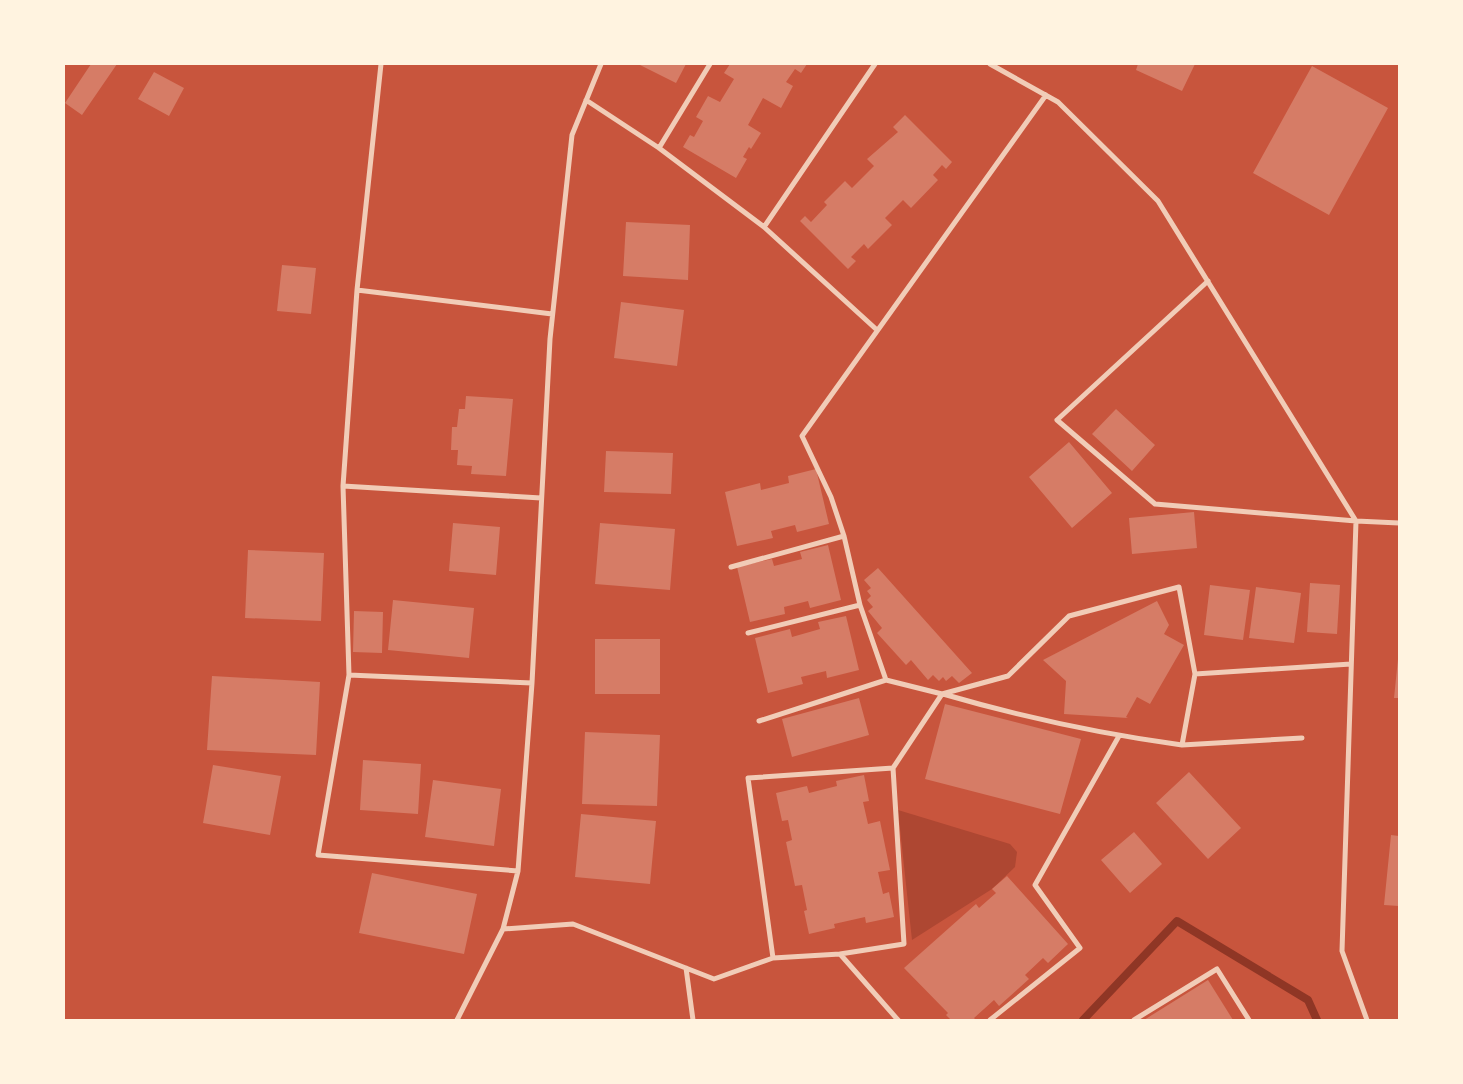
<svg xmlns="http://www.w3.org/2000/svg" width="1463" height="1084" viewBox="0 0 1463 1084" font-family="'IBM Plex Sans',sans-serif">
<style>
.green{fill:#ae4732}
.lines{fill:none;stroke-linecap:round;stroke-linejoin:round}
.stream{stroke:#8f3625;stroke-width:8}
.building{fill:#d67c66}
.minor{stroke:#f1ccb7;stroke-width:5}
</style>
<rect width="100%" height="100%" fill="#c8553d"/>
<path class="green" d="M898 810 1010 844 1017 852 1015 867 992 889 912 940Z"/>
<g class="lines">
<path class="stream" d="M1083 1020 1177 921 1308 1000 1317 1020"/>
</g>
<path class="building" d="M91 64H117L82 115 65 103Z
M638 64H686L676 83Z
M730 64H807L801 73 795 69 786 82 793 86 781 108 763 98 748 125 761 133 751 149 749 147 743 157 747 159 736 178 683 147 690 135 694 137 703 121 696 117 708 96 720 102 734 79 724 73Z
M1138 64H1195L1182 91 1136 70Z
M1312 66 1388 108 1329 215 1253 173Z
M154 72 184 88 169 116 138 99Z
M905 115 952 162 946 169 942 165 933 175 938 180 911 208 903 200 885 218 892 225 868 249 864 244 851 257 856 261 848 269 800 221 805 216 811 222 827 205 824 202 845 181 852 188 874 166 867 159 898 132 893 127Z
M626 222 690 225 688 280 623 276Z
M282 265 316 268 311 314 277 311Z
M621 302 684 310 677 366 614 358Z
M466 396 513 399 506 476 471 474 472 466 457 465 458 450H451L452 427H457L459 409H465Z
M1116 409 1155 445 1132 471 1092 434Z
M1069 442 1112 493 1072 528 1029 477Z
M606 451 673 453 671 494 604 492Z
M816 469 829 524 797 532 795 525 771 531 773 538 737 546 725 492 760 483 761 490 789 483 788 476Z
M1194 512 1197 548 1132 554 1129 518Z
M453 523 500 527 496 575 449 571Z
M600 523 675 529 670 590 595 584Z
M828 545 841 600 810 608 808 601 784 607 785 614 750 622 737 567 772 559 774 566 802 559 800 552Z
M248 550 324 553 321 621 245 618Z
M878 568 972 673 959 683 952 676 946 681 943 677 939 681 933 675 928 680 911 660 906 665 877 633 882 628 868 611 873 607 867 600 871 596 867 591 871 588 864 580Z
M1310 583 1340 585 1337 634 1307 632Z
M1210 585 1250 590 1243 640 1204 635Z
M1256 587 1301 593 1294 643 1249 638Z
M393 600 474 608 469 658 388 650Z
M1157 601 1169 625 1164 634 1184 645 1150 704 1137 697 1126 717 1128 718 1064 714 1066 681 1043 660Z
M354 611 383 612 382 653 353 652Z
M846 616 859 670 827 678 826 671 801 677 803 684 768 693 755 638 790 629 792 637 820 629 818 622Z
M595 639H660V694H595Z
M1398 659H1399V698H1394Z
M212 676 320 682 316 755 207 750Z
M859 698 869 735 792 757 782 719Z
M945 704 1081 739 1060 814 925 779Z
M585 732 660 735 657 806 582 804Z
M363 760 421 764 418 814 360 810Z
M213 765 281 776 270 835 203 823Z
M1189 772 1241 828 1208 859 1156 803Z
M864 775 869 801 863 802 868 824 880 821 890 870 878 872 883 894 889 892 894 917 866 923 865 917 834 924 835 928 809 934 804 911 807 910 802 885 795 886 786 842 792 840 788 820 782 821 776 793 807 786 809 793 837 786 836 781Z
M433 780 501 789 494 846 425 837Z
M581 814 656 821 650 884 575 877Z
M1134 832 1162 864 1130 893 1101 860Z
M1391 835 1399 836V906L1384 905Z
M372 873 477 894 464 954 359 933Z
M1007 876 1068 944 1048 963 1043 958 1025 975 1029 979 999 1006 994 1000 974 1018 976 1020H951L946 1015 948 1013 904 968 976 904 979 908 996 893 992 889Z
M1208 980 1233 1020H1144Z"/>
<g class="lines">
<path class="minor" d="M381 64 357 290 343 486 349 675 318 855 518 871 532 683 550 339 572 135 601 64
M875 64 764 227 877 330
M990 64 1058 102 1158 201 1356 521 1155 504 1057 420 1208 281
M586 100 659 148 764 227
M659 148 710 64
M357 290 552 314
M343 486 541 498
M731 567 844 536
M748 633 860 605
M349 675 532 683
M942 694 1008 676 1069 616 1179 587 1195 674 1351 664
M943 694C1022 717 1101 734 1182 745L1195 674
M759 721 886 680
M1182 745 1302 738
M893 768 904 944 840 954 898 1020
M503 929 518 871
M773 958 840 954
M686 968 693 1020
M457 1020 503 929 573 924 714 979 773 958 748 778 893 768 942 694 886 680 860 605 844 536 831 497 802 436 1046 95
M990 1020 1080 948 1035 885 1119 736
M1134 1020 1217 969 1249 1020
M1367 1020 1342 951 1356 521 1399 523"/>
</g>
<rect width="1463" height="1084" fill="none" stroke="#fff3e0" stroke-width="130"/>
</svg>
